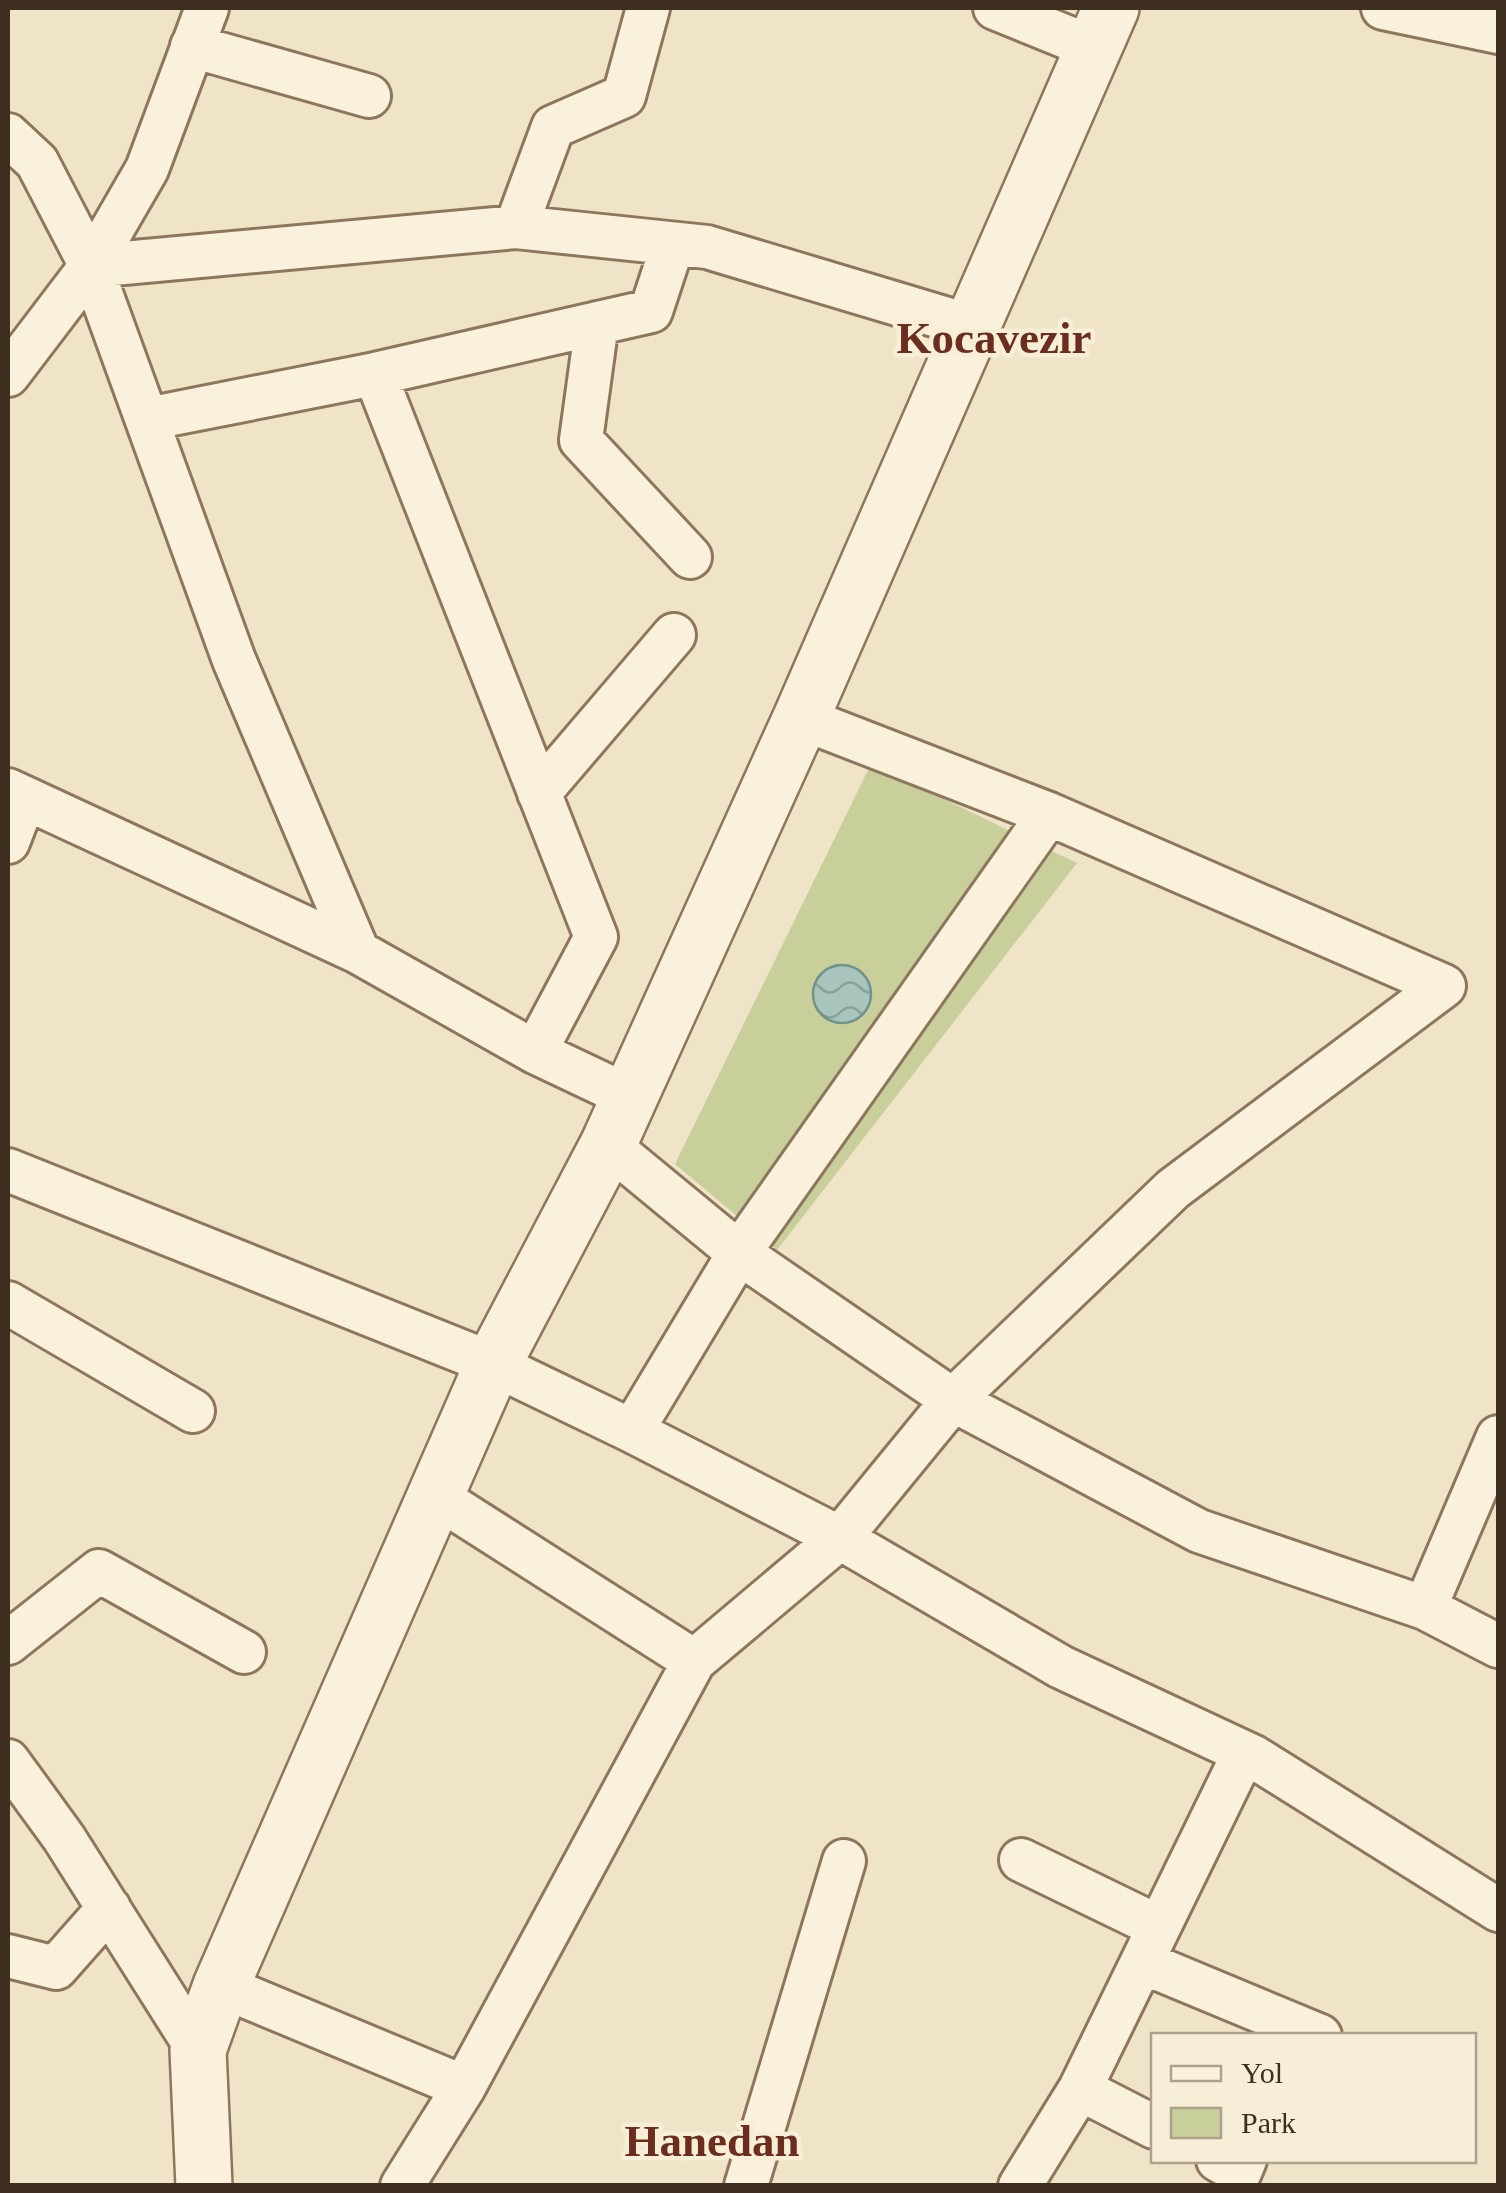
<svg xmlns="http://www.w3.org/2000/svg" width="1506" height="2193" viewBox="0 0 1506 2193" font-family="Georgia,serif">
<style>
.green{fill:#c9cf9b}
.water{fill:url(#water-waves);stroke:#6f938a;stroke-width:2.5}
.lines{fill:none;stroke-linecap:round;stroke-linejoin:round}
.minor-casing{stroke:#8d765c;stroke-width:48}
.tertiary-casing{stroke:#8d765c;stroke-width:60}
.minor{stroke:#faf1dc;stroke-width:42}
.tertiary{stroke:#faf1dc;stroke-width:55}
.labels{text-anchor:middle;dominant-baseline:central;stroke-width:9;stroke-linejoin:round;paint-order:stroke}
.district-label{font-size:45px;font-weight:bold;fill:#6b2e1e;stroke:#f7eed8}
</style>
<defs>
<pattern id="water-waves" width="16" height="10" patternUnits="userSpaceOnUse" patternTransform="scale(2.5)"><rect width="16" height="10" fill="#a9c4bc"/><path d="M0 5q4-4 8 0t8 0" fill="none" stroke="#8ba098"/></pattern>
</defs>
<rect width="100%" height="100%" fill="#f0e4c8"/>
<path class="green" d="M871 764 1077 863 777 1250 675 1164Z"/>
<path class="water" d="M813 994a29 29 0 1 1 58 0a29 29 0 1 1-58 0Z"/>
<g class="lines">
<g class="minor-casing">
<path id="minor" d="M995 8 1096 49
M1383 8 1498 32
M192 46 369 96
M8 135 37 162 91 266 234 660 358 952
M516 227 553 127 624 96 648 8
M91 266 516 227 707 247 974 327
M597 323 581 440 690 557
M375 374 596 937 535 1052
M8 375 91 266 147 169 207 8
M147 419 375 374 651 311 673 244
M8 790 358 952 535 1052 630 1097
M539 793 674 635
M8 842 25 798
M608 1145 739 1253 953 1400 1199 1531 1425 1608 1498 1646
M8 1170 493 1364 632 1431 840 1538 1061 1667 1254 1757 1498 1910
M8 1303 193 1411
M632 1431 739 1253 1049 814
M437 1497 694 1661
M1425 1608 1498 1437
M8 1643 99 1571 244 1652
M8 1761 64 1838 198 2050
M1021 1860 1159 1927
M8 1956 56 1968 109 1908
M1142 1962 1320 2036
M221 1986 464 2087
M1080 2089 1154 2127
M1218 2160 1240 2172 1245 2160
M402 2186 464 2087 694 1661 840 1538 953 1400 1173 1189 1444 986 1049 814 801 718
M746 2186 844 1861
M1020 2186 1080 2089 1244 1753"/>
</g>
<g class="tertiary-casing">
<path id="tertiary" d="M204 2186 198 2050 221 1986 493 1364 608 1145 801 718 1111 8"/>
</g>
<use href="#minor" class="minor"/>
<use href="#tertiary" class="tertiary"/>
</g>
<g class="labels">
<g class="district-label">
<text x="994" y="338">Kocavezir</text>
<text x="712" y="2141">Hanedan</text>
</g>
</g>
<rect width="1506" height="2193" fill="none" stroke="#3d2e20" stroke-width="20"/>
<rect x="1151" y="2033" width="325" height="130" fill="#f7eed8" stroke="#ada18e" stroke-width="2.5"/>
<rect x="1171" y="2066" width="50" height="15" fill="#faf1dc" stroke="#ada18e" stroke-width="2.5"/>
<text x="1241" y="2083" font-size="30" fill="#3d2e20">Yol</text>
<rect x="1171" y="2108" width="50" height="30" fill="#c9cf9b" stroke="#ada18e" stroke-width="2.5"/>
<text x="1241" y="2133" font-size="30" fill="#3d2e20">Park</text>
</svg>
